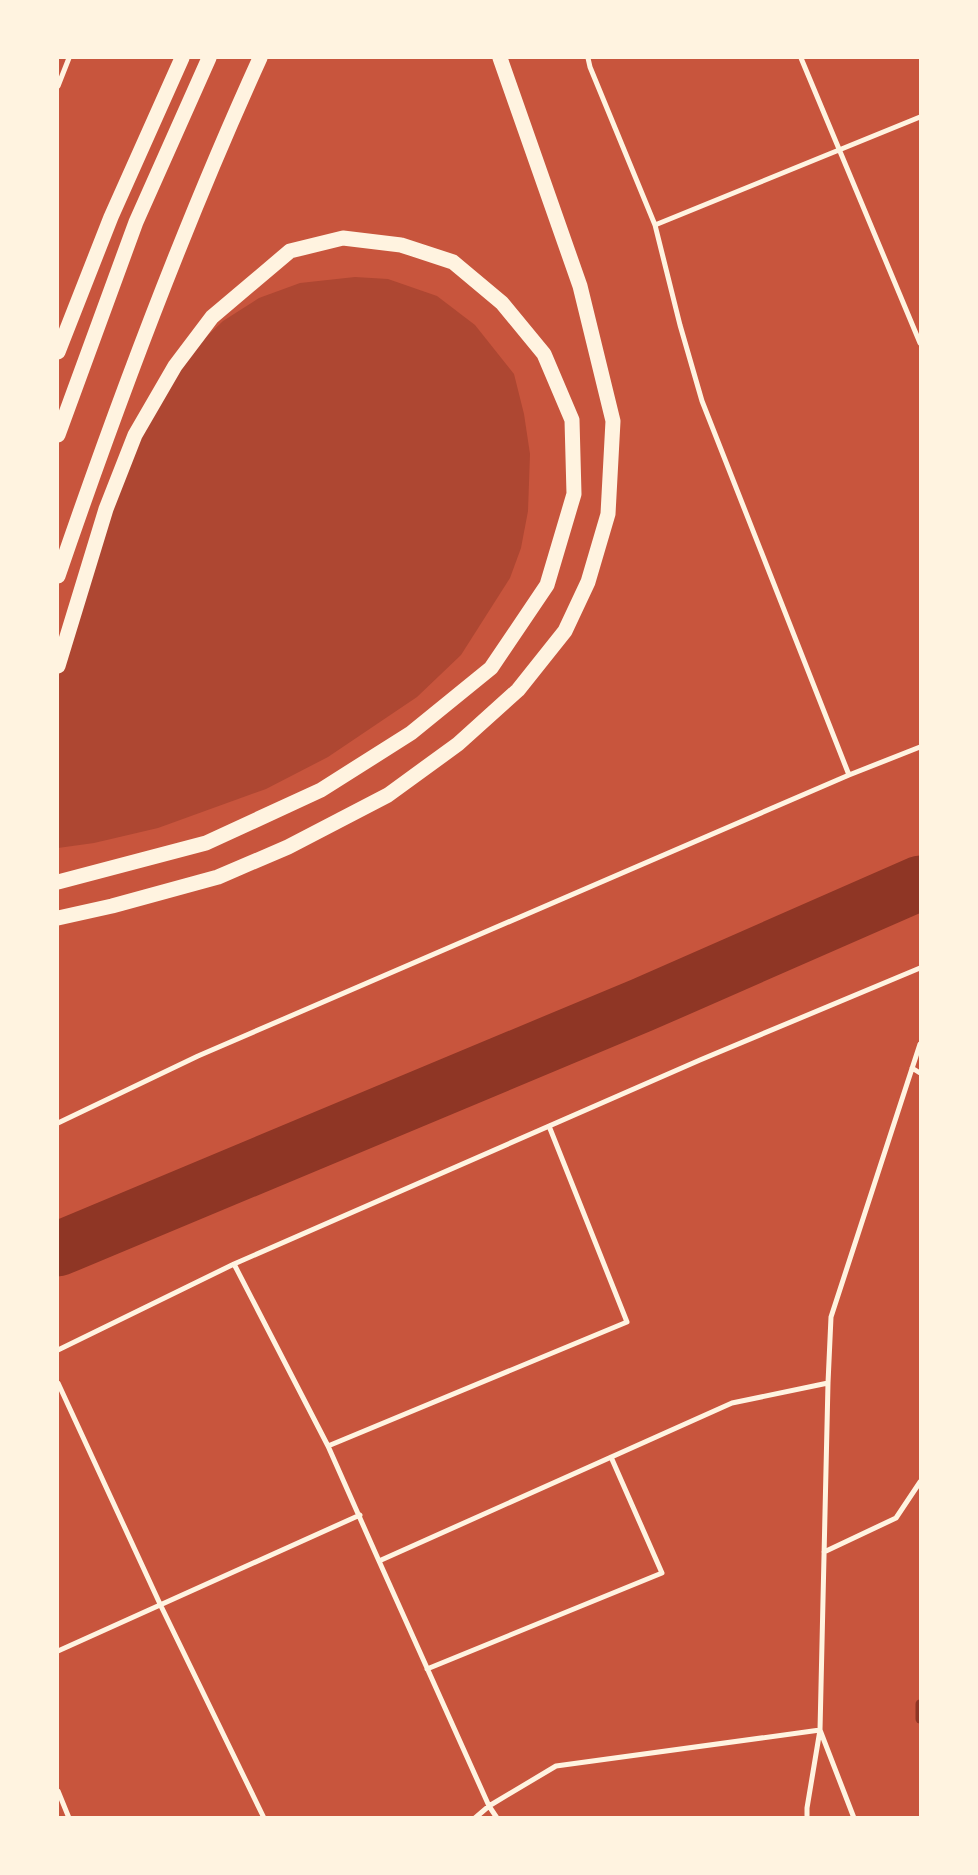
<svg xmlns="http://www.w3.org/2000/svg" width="978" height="1875" viewBox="0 0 978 1875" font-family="'IBM Plex Serif',serif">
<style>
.green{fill:#ae4732}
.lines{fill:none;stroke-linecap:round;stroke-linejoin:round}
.stream{stroke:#8f3625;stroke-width:9}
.river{stroke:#8f3625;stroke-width:55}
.minor{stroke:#fff3e0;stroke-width:5}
.motorway{stroke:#fff3e0;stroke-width:15}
</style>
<rect width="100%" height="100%" fill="#c8553d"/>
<path class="green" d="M355 277 388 279 437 296 475 325 514 374 524 414 530 454 528 511 521 548 510 578 461 655 417 697 328 757 266 789 158 828 94 843 58 848V678L96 555 146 421 189 353 223 321 259 298 300 283Z"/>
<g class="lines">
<path class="stream" d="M920 1704V1719"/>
<path class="river" d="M58 1249 642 1005 920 883"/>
<path class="minor" d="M588 58 590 67 655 225 680 325 702 401 849 775
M801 58 920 343
M58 86 69 58
M655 225 920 117
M912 1068 920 1073
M58 1123 198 1056 849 775 920 747
M234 1264 328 1446 379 1561 732 1403 828 1383
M58 1350 234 1264 700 1060 920 968
M58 1383 160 1604 264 1818
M328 1446 627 1322 549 1126
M824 1552 896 1518 920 1482
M379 1561 489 1806 556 1766 820 1730
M58 1651 360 1515
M427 1669 662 1573 611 1457
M820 1730 854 1818
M58 1791 69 1818
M475 1818 489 1806 497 1818
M807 1818V1808L820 1730 828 1383 831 1317 920 1044"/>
<path class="motorway" d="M58 352 111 217 182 58
M58 435 136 222 209 58
M58 576C118 401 183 227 260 58
M58 666 106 509 135 435 175 366 212 317 290 251 343 238 401 245 453 262 502 303 544 354 572 420 574 494 547 585 491 668 411 733 321 790 206 843 58 882
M58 918 112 906 218 877 288 847 388 795 458 744 518 690 565 631 588 582 608 514 613 421 580 286 500 58"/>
</g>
<rect width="978" height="1875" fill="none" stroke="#fff3e0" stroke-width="118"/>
</svg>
